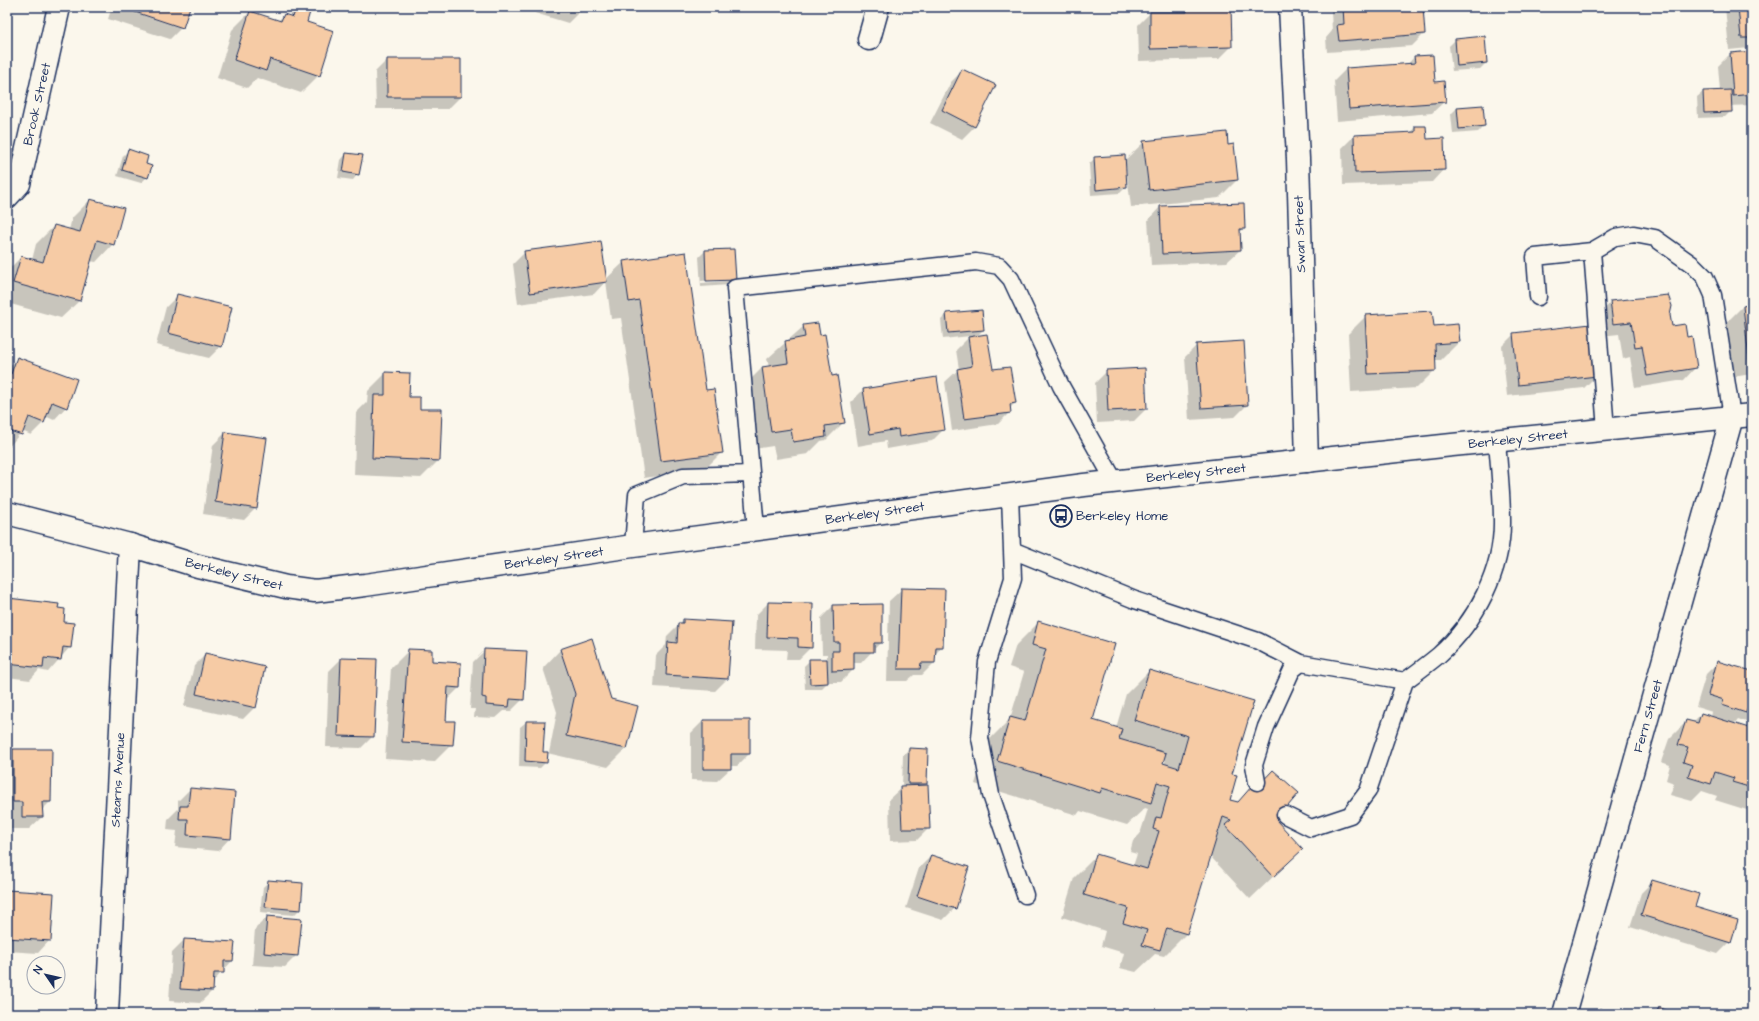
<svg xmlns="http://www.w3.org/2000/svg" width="1759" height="1021" viewBox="0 0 1759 1021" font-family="'Architects Daughter',sans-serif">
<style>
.shadow{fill:#0003;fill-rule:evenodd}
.building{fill:#f6cba5;stroke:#1b2f5e}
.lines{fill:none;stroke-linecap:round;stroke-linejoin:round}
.service-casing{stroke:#1b2f5e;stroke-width:19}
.minor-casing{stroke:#1b2f5e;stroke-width:25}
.tertiary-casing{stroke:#1b2f5e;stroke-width:25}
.service{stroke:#fbf7ec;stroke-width:16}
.minor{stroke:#fbf7ec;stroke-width:22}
.tertiary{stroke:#fbf7ec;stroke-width:22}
.labels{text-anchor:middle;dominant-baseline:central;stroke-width:4;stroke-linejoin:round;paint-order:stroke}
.street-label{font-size:13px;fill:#1b2f5e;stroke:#fbf7ec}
.poi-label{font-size:13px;fill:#1b2f5e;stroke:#fbf7ec;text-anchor:start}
</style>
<rect width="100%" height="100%" fill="#fbf7ec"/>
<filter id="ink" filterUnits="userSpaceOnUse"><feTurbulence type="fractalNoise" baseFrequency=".025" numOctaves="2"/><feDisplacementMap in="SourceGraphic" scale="8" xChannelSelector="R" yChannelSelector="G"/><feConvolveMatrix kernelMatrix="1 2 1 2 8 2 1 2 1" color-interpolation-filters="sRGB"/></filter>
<g filter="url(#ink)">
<path class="shadow" d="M112 7H188L182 27 170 39 108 19Z
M537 7H581L580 11 568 23 535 13Z
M955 7H994L992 9 955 10Z
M1230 7 1231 47 1219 59 1139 61 1138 25 1150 13H1182L1187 8Z
M1334 7H1422L1424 34 1412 46 1327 52 1326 38 1332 31 1331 11Z
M1725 7H1752V45L1749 48 1729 50Z
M296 9 306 23 319 75 301 93 257 78 247 88 217 78 232 30 250 12 278 21 284 15 288 17Z
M1455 40 1486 63 1480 69 1452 71 1449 46Z
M1752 52V105L1730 106 1731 111 1725 117 1698 118 1697 97 1703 92 1720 91 1718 66 1730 54Z
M1414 57 1445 101 1432 113 1337 121 1334 81 1346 69 1407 65Z
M387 60 460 97 448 109H376L375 72Z
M963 70 994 86 974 127 962 139 930 123 951 82Z
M1457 108 1484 126 1478 132 1453 134 1451 114Z
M1415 127 1444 169 1432 182 1343 185 1342 148 1354 136 1409 134Z
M1144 142 1227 146 1237 180 1219 198 1131 207 1126 166H1125L1126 187 1120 193 1091 195 1089 164 1095 158 1124 161Z
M128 151 144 165 147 177 141 183 117 176 123 156Z
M346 154 358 174 353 180 338 178 341 160Z
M90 200 113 244 96 262 90 261 79 301 61 318 7 303V271L21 257 32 260 36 244 54 226 69 230 72 218Z
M1160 207 1244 228 1239 233 1240 250 1227 262 1151 265 1148 220Z
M733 250 735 279 729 285 701 287 699 257 705 251ZM730 279V281L701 283V281Z
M525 252 605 280 624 262 705 391 722 452 704 470 644 478 621 318 611 319 606 281 594 294 518 304 513 264Z
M178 295 221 346 209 358 156 345 166 307Z
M1611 302 1669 315 1671 327 1686 338 1696 367 1684 380 1635 388 1630 357 1623 359 1619 334 1601 336 1599 315Z
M1752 305V374L1732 377 1725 324 1743 306Z
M947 314 983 330 976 337 992 371 1015 403 1010 408V412L998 424 952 431 945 382 959 369 956 350 970 336 943 339 941 320Z
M1366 316 1433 327 1459 342 1441 360H1435V370L1417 388 1351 392 1348 334Z
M804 326 831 377 844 422 826 440 821 441 808 454 776 459 773 446 754 449 744 386 762 368 769 367 767 359Z
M1514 334 1596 376 1584 388 1507 396 1502 346Z
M1197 345 1247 405 1235 417 1189 420 1185 357Z
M18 358 66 407 54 420 45 416 43 423 31 435 22 431 9 447 7 446V369Z
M1107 371 1146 409 1134 421 1097 423 1095 383Z
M386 373 419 409 439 460 421 478 354 475 356 413 367 402 368 391Z
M936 378 944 429 932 441 887 449 886 441 858 446 851 402 863 390Z
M225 433 256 508 244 520 203 514 213 445Z
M902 589 942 647 935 654 934 663 922 675H914L907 681H887L889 601Z
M9 599 57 609 70 647 48 672 39 670 30 680 7 677V601Z
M768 603 811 647 799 659H786L787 650 755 649 756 615Z
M833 606 881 642 861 663H853V670L841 682H828L821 689H805L804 666 810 660H825L827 658V654H822L821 618Z
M683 620 727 679 715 691 654 687 656 655 666 645 667 636Z
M1039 622 1091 721 1116 728 1126 694 1149 671 1231 774 1229 801 1275 820 1279 871 1250 899 1210 856 1186 934 1164 956 1155 954 1136 972 1120 968 1124 953 1101 946 1105 931 1062 917 1074 878 1097 855 1133 866 1137 854 1130 852 1133 841 1140 834 1148 809 1145 808 1127 825 1080 811 1077 815 975 784 988 741 1010 719 1024 672 1009 667 1016 645ZM1163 758 1166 759 1164 765 1162 764Z
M592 640 611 700 637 707 626 749 608 767 547 753 546 762 540 768 519 767 520 727 526 722 542 753H549L557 712 543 668 560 650Z
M409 650 430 662 460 664 459 688 446 701 445 722 452 744 434 762 385 759 391 668Z
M485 650 523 699 511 711H504L496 718 474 717 475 709H470L473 662Z
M206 654 255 707 243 719 184 706 194 666Z
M341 659 373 736 361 748 326 747 329 671Z
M1718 662 1752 672V724L1738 719 1734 724 1752 730V805L1747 810 1715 800 1717 796 1702 791 1692 801 1670 795 1674 783 1666 780 1670 765 1661 762 1669 739 1687 721 1692 723 1701 714 1711 717 1712 712 1696 707 1706 674Z
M703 721 749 754 737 766H730V769L717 781 691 780V733Z
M909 749 926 784 923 787 929 828 917 840 890 841 889 799 902 787 903 755Z
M14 750 50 802 41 811 42 817 29 829H10L11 814H7V756Z
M190 789 230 838 218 851 175 847 177 831 167 830 168 819 178 809V801Z
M931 856 955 908 943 920 906 908 919 868Z
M269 881 300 909 294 915 260 912 263 887Z
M1653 881 1693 907 1730 942 1718 954 1630 927 1641 893Z
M7 891 50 940 38 953 7 951Z
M267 917 297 955 285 967 252 965 255 929Z
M184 940 234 943 232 961 212 983V991L200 1003 169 1001 172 952Z"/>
<path class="building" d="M120 7H190L183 28Z
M566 7H582L581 11Z
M1187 7H1231L1232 47 1150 49V12H1187Z
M1343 7H1423L1425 34 1339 41 1337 25 1344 24Z
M1738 7H1752V38H1741Z
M296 8 310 12 307 22 334 31 320 76 270 59 266 71 234 60 250 11 281 21 284 14 293 17Z
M1485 36 1487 63 1457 66 1455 39Z
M1752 51V94L1733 96 1730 53Z
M1433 55 1435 82 1444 81 1446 102 1349 109 1346 68 1415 63 1414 56Z
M387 59H461V97H387Z
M962 69 996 85 975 127 942 110Z
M1731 90 1732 112 1704 113 1703 91Z
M1483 105 1485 126 1459 129 1457 107Z
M1415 126H1426L1427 139 1444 138 1445 170 1355 173 1354 135 1415 132Z
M1227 132 1228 145 1234 144 1238 180 1149 190 1143 141Z
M128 149 148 156 146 164 152 166 148 178 122 170Z
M346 153 363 155 359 175 343 172Z
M1125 155 1127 187 1096 190 1094 157Z
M90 199 124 208 114 245 97 240 80 301 13 283 21 256 43 262 54 225 80 232Z
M1244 203 1245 229H1240L1241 250 1162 254 1160 206Z
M601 241 607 282 530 293 524 251Z
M734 249 736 280 706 281 705 250Z
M686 252 706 390 714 389 723 453 661 461 639 300 629 302 623 261Z
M177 294 232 307 222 347 168 333Z
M1668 295 1672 306 1670 315 1672 326 1685 324 1687 337 1692 336 1697 368 1647 376 1642 346 1635 347 1631 322 1613 324 1610 301Z
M1752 304V359L1749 360 1743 306Z
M982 310 984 330 948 333 946 313Z
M1432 311 1434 326 1458 324 1460 342 1435 344 1436 371 1368 374 1365 315Z
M818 323 820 335 825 334 832 376 837 375 845 423 825 426 826 437 793 442 791 429 771 432 762 367 788 363 785 341 805 337 803 325Z
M1591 324 1597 376 1518 385 1513 333Z
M987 334 993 369 1010 367 1016 403 1010 404 1011 413 964 419 957 369 972 366 968 337Z
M1244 341 1248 405 1201 408 1196 344Z
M17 357 77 379 67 408 52 402 44 423 29 417 22 435 7 430V372L11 374Z
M1145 368 1147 409 1108 411 1106 370Z
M385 372 410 373 409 397H420V409H442L440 461 372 458 374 395H385Z
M937 377 945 430 899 437 898 429 870 434 863 389Z
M225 432 267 438 257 509 215 502Z
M901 588 945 589 943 647H936L935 663H921L920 669H898Z
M8 598 59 604 58 608 65 609 64 622 74 623 71 648 63 647 61 660 44 658 43 668 7 664Z
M768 602 813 603 812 648 798 647V638L767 637Z
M882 604V643H874V652H854V670L832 671V651H839V642H834L833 605Z
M683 619 732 622 728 679 666 675 668 642 677 643 678 623H683Z
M1038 621 1115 644 1093 720 1122 729 1119 739 1166 753 1163 763 1179 768 1188 736 1134 720 1149 670 1254 701 1232 774 1237 775 1230 800 1238 802 1252 786 1255 789 1273 770 1299 793 1276 820 1303 849 1273 877 1225 825 1231 820 1223 817 1187 934 1167 928 1160 950 1142 945 1147 930 1123 923 1128 908 1084 895 1096 854 1147 869 1159 831 1153 829 1156 817 1161 818 1170 786 1157 782 1151 803 1102 788 1100 793 997 761 1010 717 1025 721 1046 649 1032 645Z
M592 638 611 699 638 706 627 749 566 736 575 694 560 649Z
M408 649 432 650V661L461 663 460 688 448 687 446 721H455L453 745 402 742Z
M484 649 527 651 524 700 510 699 509 707 486 705V698L482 697Z
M205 653 265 667 256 708 196 694Z
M341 658 377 659 374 737 338 736Z
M809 659H827L828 683 810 684Z
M1717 661 1752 671V708L1748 707 1746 713 1722 705 1724 700 1708 695Z
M1701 713 1752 729V788L1732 782 1734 778 1715 772 1711 784 1688 777 1692 765 1683 762 1688 747 1678 745 1686 720 1698 723Z
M703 720H750V754H731V769H703Z
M526 721H545L543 752H548L547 763 525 761Z
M909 748 928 749 927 784H908Z
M13 749H52L51 802H42L43 817H22V802H13Z
M928 785 930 829H902L900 786Z
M190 788 235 792 231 839 187 835 188 819H179L180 806H188Z
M931 855 969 867 956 909 917 896Z
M268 880 303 883 301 910 265 907Z
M1652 880 1699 894 1695 907 1738 920 1731 943 1641 915Z
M7 890 54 893 51 941 7 938Z
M267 916 302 919 298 956 264 953Z
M184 939 235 942 233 961H224V973H214L213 991 180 989Z
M1659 1007 1675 1014H1656Z
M1600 1008 1611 1014H1597Z
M7 1011 44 1012V1014H7Z"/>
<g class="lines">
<g class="service-casing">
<path id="service" d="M1592 251 1616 237 1634 234 1655 238 1693 265 1705 277 1713 295 1732 417
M1538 297 1535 257 1592 251 1606 430
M1010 495 1013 578 987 662 980 738 991 795 1025 895
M756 529 735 288 976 262 999 266 1011 279 1061 386 1115 482
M633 546 637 495 683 476 751 474
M1012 550 1135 600 1258 641 1301 663
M1257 782 1254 765 1266 727 1292 670 1301 663 1405 681C1416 673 1428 664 1439 655 1476 622 1503 570 1502 520 1502 494 1499 467 1497 441
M1285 815 1311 828 1350 815 1368 791 1405 681"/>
</g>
<g class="minor-casing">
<path id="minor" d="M1290 7 1298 159 1307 461
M869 39 878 7
M7 197 19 184 59 7
M107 1014 130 545
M1564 1014 1732 417"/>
</g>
<g class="tertiary-casing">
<path id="tertiary" d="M7 513 130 545 198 566 286 587 315 591 365 585 633 546 1084 485 1452 445 1752 415"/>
</g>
<use href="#service" class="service"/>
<use href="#minor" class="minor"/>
<use href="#tertiary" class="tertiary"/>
</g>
</g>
<defs>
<g id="bus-ring" transform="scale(1.15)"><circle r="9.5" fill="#fbf7ec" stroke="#1b2f5e" stroke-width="1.5"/><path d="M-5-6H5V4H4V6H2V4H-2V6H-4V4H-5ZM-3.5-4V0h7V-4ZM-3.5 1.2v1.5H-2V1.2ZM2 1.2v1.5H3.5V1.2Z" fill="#1b2f5e"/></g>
</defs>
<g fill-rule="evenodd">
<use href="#bus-ring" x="1061" y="516"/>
</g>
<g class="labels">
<g class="street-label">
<text transform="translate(37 104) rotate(-77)">Brook Street</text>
<text transform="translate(1300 234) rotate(-92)">Swan Street</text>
<text transform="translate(1518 439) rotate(-6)">Berkeley Street</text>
<text transform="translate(1196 473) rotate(-6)">Berkeley Street</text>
<text transform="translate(875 513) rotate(-8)">Berkeley Street</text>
<text transform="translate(554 558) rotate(-8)">Berkeley Street</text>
<text transform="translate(234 574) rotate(14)">Berkeley Street</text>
<text transform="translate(1648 716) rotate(-74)">Fern Street</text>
<text transform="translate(118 780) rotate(-87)">Stearns Avenue</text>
</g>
<g class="poi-label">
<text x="1076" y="516">Berkeley Home</text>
</g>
</g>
<rect width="1759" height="1021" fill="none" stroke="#fbf7ec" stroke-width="24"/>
<rect x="12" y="12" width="1735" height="997" fill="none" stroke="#1b2f5e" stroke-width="1.5" filter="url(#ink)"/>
<g transform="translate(46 975) rotate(304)"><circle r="19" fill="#fbf7ec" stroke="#a1a7b3"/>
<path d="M0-3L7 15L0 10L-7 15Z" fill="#1b2f5e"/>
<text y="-6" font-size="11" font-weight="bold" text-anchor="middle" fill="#1b2f5e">N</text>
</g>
</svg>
